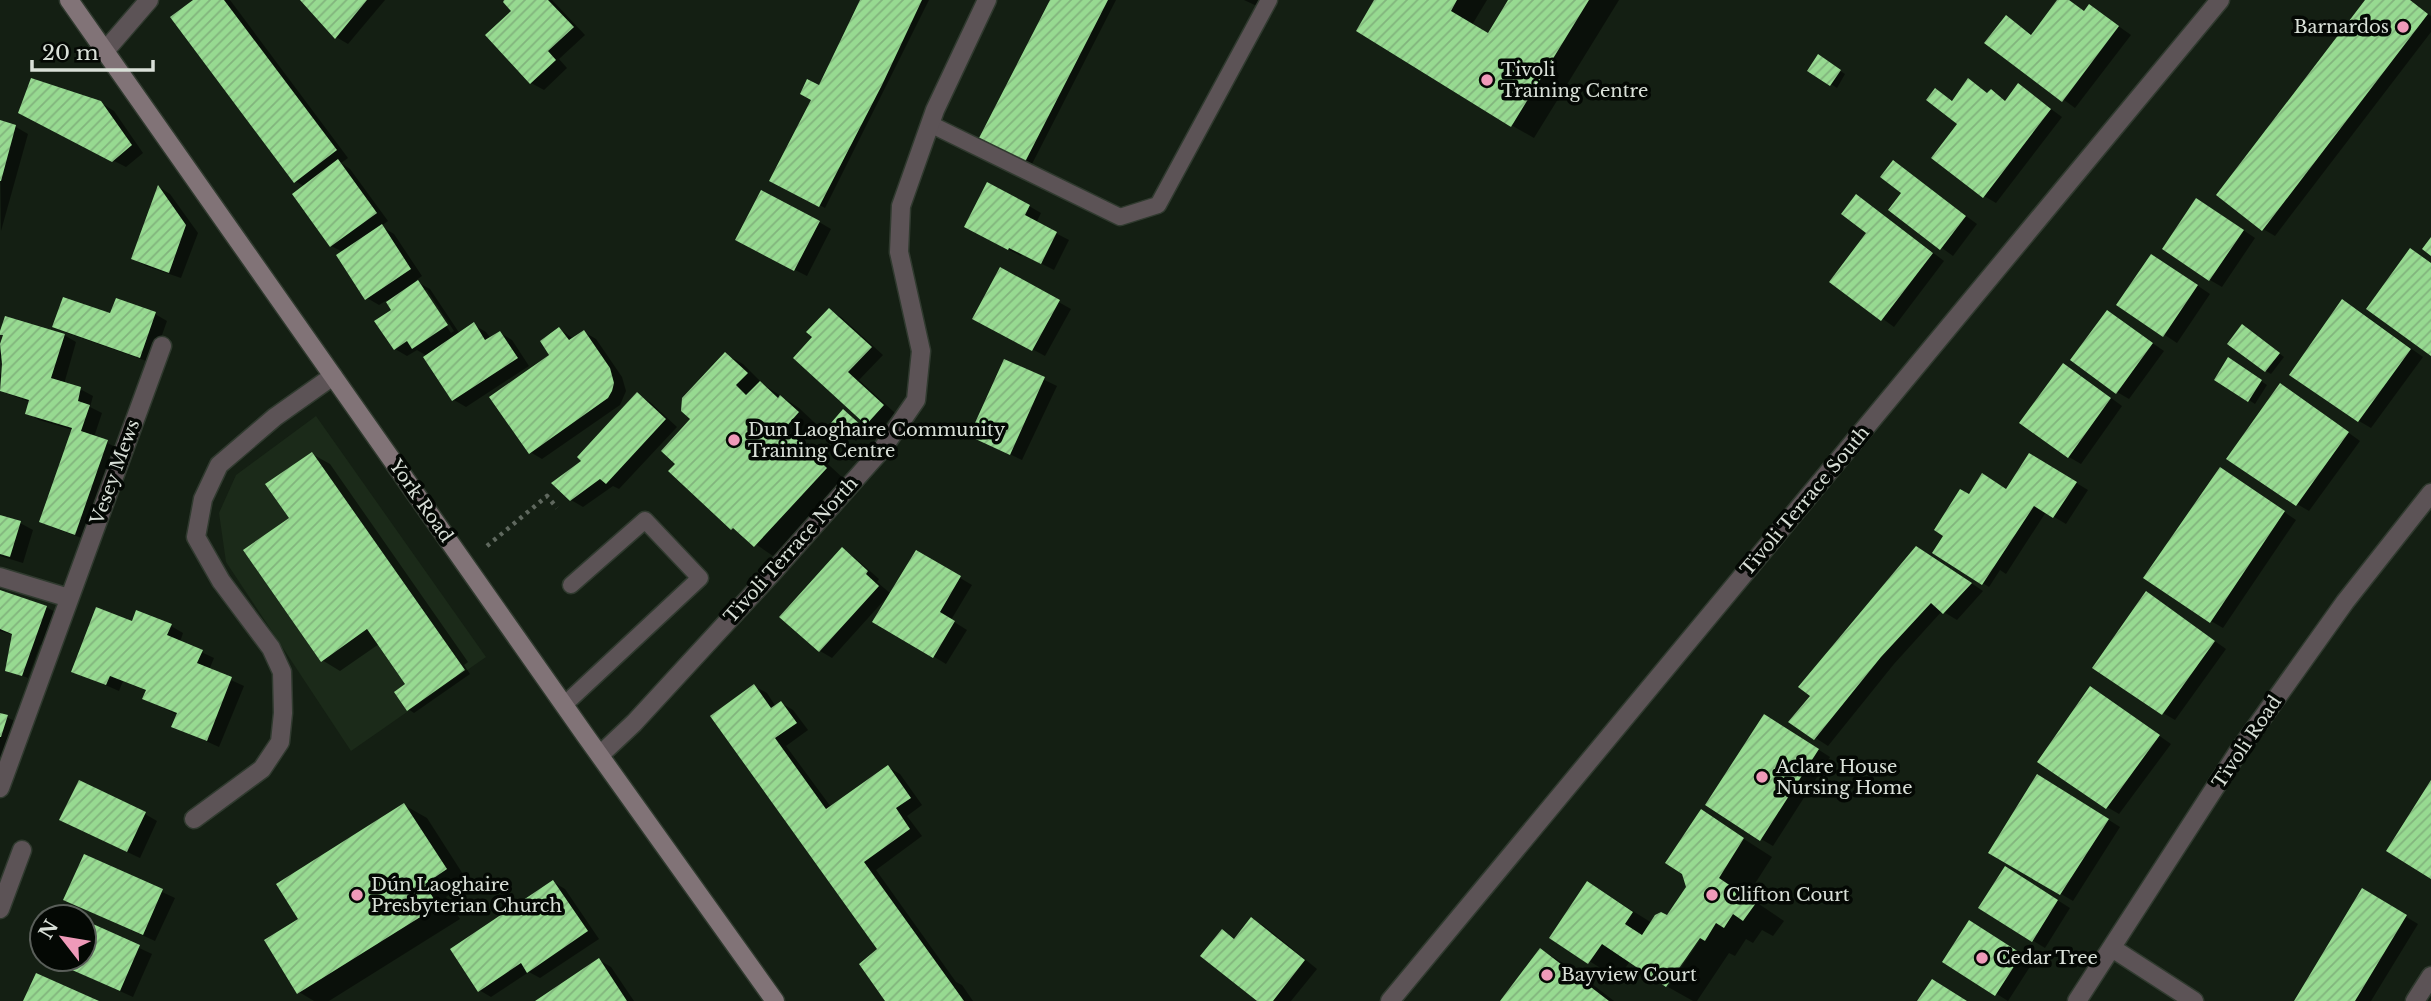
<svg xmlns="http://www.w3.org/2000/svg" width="2431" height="1001" viewBox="0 0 2431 1001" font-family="'Libre Baskerville',serif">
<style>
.built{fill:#1b2a19}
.shadow{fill:#0007;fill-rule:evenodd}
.building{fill:url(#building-hatch)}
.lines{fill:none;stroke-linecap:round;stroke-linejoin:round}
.lane-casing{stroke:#303a2f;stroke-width:19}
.street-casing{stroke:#303a2f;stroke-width:21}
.secondary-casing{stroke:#303a2f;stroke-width:21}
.path{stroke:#5f685e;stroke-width:4.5;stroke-dasharray:3.5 5;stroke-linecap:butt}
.lane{stroke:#5c5356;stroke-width:16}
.street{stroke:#5c5356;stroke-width:18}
.secondary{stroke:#817377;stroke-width:18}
.poi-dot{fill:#ef9ab9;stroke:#040804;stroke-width:2.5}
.labels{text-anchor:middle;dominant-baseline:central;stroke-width:7;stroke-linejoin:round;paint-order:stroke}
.poi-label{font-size:18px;fill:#d9e0d8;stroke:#040804;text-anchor:start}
.street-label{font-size:18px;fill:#d9e0d8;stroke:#040804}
</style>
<defs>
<pattern id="building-hatch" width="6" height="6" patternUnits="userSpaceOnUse" patternTransform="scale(1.75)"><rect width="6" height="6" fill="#97da91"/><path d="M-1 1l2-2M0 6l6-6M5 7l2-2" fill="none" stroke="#82b47d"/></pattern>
</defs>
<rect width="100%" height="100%" fill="#141f13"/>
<path class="built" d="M316 416 486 657 351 751 226 562 219 513 236 475Z"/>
<path class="shadow" d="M196 0H230L348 158 341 163 350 169 388 221 381 226 394 234 422 276 415 281 430 289 460 334 474 325 486 332 491 339 500 333 512 340 529 366 466 407 454 400 425 357 427 356 417 350 407 356 395 349 393 310 387 300 379 305 367 298 343 252 331 246 304 186 295 181ZM422 290H427L454 331 451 333Z
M303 0H385L348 44 336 37Z
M507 0H552L585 35 559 59 567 68 544 90 531 83 514 11Z
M862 0H929L825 208 772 180Z
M1051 0H1116L1032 164 981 137Z
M1244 0H1263L1259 7Z
M1377 0H1487L1472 25 1489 35 1510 0H1619L1534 138 1511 125Z
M2060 0H2068L2085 12 2090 6 2131 35 2075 108 1987 43 2006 17 2033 35Z
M2367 0H2410L2431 16V32L2275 236 2263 229Z
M1818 57 1845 74 1837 88 1810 70Z
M1968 81 1989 94 1991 91 2007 102 2019 86 2062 117 1996 203 1984 196 1960 124 1935 90 1953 101Z
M101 103 114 111 143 153 126 167 32 119Z
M0 122 16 127 28 134 1 231Z
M1893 163 1977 224 1953 256 1890 210 1904 193Z
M159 187 170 194 198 233 181 278 146 266 133 259Z
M1869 204 1944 261 1894 327 1831 281 1868 233Z
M1029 206 1041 213 1036 223 1069 240 1054 270 1022 254 1021 256 978 234Z
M2209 207 2255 238 2222 287 2210 280Z
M819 222 831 229 807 276 750 247Z
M2164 263 2210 294 2177 343 2119 305Z
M1001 270 1071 309 1045 356 975 318Z
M2355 308 2423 357 2371 428 2359 421Z
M829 310 841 317 883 355 859 380 895 413 879 431 867 424 814 337Z
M155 314 167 321 152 363 67 333 54 326 111 315Z
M2119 320 2164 351 2129 399 2117 392Z
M559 329 574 339 584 332 596 339 622 377 626 391 620 405 542 459 530 452Z
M2248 330 2284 357 2271 374 2266 371Z
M4 335H64L76 342 64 384 80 389 93 396 90 407 102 413 94 437 120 449 87 540 54 528 41 521 73 430 39 420 27 413 30 402 0 391V376L4 364 0 361V350Z
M725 354 743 364 764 385 799 408 816 424 802 440 844 479 773 556 732 528 677 464 693 419Z
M2229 360 2267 385 2255 404 2216 379Z
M1005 361 1057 386 1022 460 971 436Z
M2076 372 2122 406 2081 464 2069 457Z
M2292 392 2360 441 2309 511 2297 504Z
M638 395 650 402 677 427 619 489 613 486 583 507 571 500 584 461Z
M849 415 866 430 856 441 850 437Z
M312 454 330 464 468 662 464 665 470 674 414 713 408 709 409 684 379 644 340 671 322 660 291 518Z
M2030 455 2088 490 2066 524 2046 512 2006 574 2000 570 1989 587 1935 553 1970 496 2007 491Z
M2232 476 2296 520 2223 628 2211 621Z
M0 516 20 523 33 530 23 563 0 556Z
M842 550 854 557 879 579 877 582 891 594 916 552 972 585 951 620 967 630 946 664 875 621 887 597 832 658 820 651Z
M1929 555 1983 591 1957 620 1942 611 1894 664 1828 746 1791 722Z
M0 592 46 607 59 614 47 647 40 645 28 678 7 670 14 635 0 631Z
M2158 601 2226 649 2175 720 2163 713Z
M133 623 171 626 183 633 180 642 214 658 209 670 244 686 219 747 173 726 178 715 144 699 147 691 123 681 119 691 73 671Z
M754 686 767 693 776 707 781 703 793 710 808 730 786 746 831 807 888 767 900 774 922 805 907 816 922 836 876 870 956 982 962 985 973 1001H887L880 950 712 717Z
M2091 688 2171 744 2119 814 2107 807Z
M0 714 19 723 0 777Z
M1777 723 1830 757 1773 846 1761 839Z
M2050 783 2120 827 2073 901 1990 852Z
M404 805 427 818 468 882 446 897 460 919 329 1001H314L299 992 301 920Z
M1702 812 1772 857 1747 896 1784 921 1773 936 1762 930 1753 943 1746 939 1735 956 1729 953 1697 1001H1693L1668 987 1706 931 1630 961 1618 979 1551 937 1588 883 1652 923 1668 917 1687 887Z
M145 814 157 821 140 858 74 827Z
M85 856 175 898 155 941 78 906Z
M2018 875 2070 908 2045 948 1980 908Z
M553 882 565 889 599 939 540 978 529 972 491 997 479 990Z
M2363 891 2418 924 2371 1001H2296Z
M1252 919 1264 926 1317 969 1291 1001H1259L1223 931 1236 939Z
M84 922 152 954 133 997 49 959H84Z
M1981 929 2033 962 2008 1001 1944 961Z
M1541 950 1570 967 1614 1001H1502Z
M599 960 611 967 634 1001H538Z"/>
<path class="building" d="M193 0H224L337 150 294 183 170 17Z
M300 0H367L335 39Z
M504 0H548L574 27 548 51 556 60 530 84 485 35 511 11 503 2Z
M860 0H922L882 85 819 207 769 181 811 100 800 94 807 79 819 85Z
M1050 0H1108L1025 162 979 138Z
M1374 0H1457L1451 11 1488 33 1508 0H1589L1511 127 1356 31Z
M2057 0H2069L2084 11 2089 4 2119 26 2062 102 1984 43 2006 15 2031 35Z
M2365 0H2410L2428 14 2262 231 2216 195Z
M1818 54 1841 70 1830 86 1807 71Z
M31 78 101 101 132 145 112 162 18 113Z
M1968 78 1987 93 1991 89 2005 101 2018 83 2051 109 1983 198 1931 158 1957 124 1926 100 1935 88 1952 101Z
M0 120 16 125 1 181H0Z
M338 159 377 213 330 247 292 194Z
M1893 160 1966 216 1940 250 1888 210 1901 193 1880 177Z
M987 182 1030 205 1025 215 1057 232 1041 264 1009 248 1008 250 964 227Z
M158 185 186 225 169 273 131 259Z
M761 190 820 221 794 271 735 240Z
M1856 194 1933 253 1881 321 1829 282 1866 233 1841 214Z
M2196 198 2244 230 2209 281 2162 249Z
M382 224 411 269 365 300 336 255Z
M2431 237V256L2422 249Z
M2410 248 2431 263V356L2366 309Z
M2151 254 2198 285 2163 337 2116 305Z
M1000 267 1060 300 1032 351 972 319Z
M418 280 448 325 412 349 407 341 394 350 374 321 391 310 386 302Z
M63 297 110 313 116 298 156 312 140 358 52 327Z
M2342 299 2411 349 2358 422 2289 375Z
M829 308 872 347 848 372 884 405 866 425 793 358 812 337 806 332Z
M2107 310 2153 343 2116 394 2070 360Z
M5 316 65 334 51 378 81 387 78 401 90 405 81 431 108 440 75 535 39 522 72 428 25 414 29 400 0 391 2 364 0 344 3 335H0V331Z
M474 322 485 340 500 331 518 358 452 401 423 357Z
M2242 324 2280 353 2265 372 2227 344Z
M559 327 569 340 584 330 610 368 614 383 612 391 608 398 529 454 489 397 549 355 540 341Z
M725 352 748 373 736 385 746 395 760 381 778 398 780 395 799 412 785 428 827 468 754 547 733 528 731 530 668 471 675 464 661 451 690 419 681 411 682 398Z
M2228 357 2262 380 2248 402 2214 380Z
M1004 359 1045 377 1010 455 969 436Z
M2063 363 2111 398 2068 458 2019 423Z
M2280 383 2349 432 2296 506 2226 459Z
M637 392 666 419 606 484 600 479 570 501 551 483 581 461 577 457Z
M843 409 862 426 849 439 831 423Z
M312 452 465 670 407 711 394 692 405 684 367 629 321 662 243 550 289 518 265 484Z
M2029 453 2077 482 2053 518 2034 506 1982 585 1932 553 1943 536 1934 530 1960 489 1969 494 1982 473 2006 489Z
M2220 467 2285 511 2210 623 2143 578Z
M0 515 21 521 10 557 0 554Z
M1916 546 1972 583 1943 614 1931 603 1881 657 1814 740 1788 722 1810 696 1798 687Z
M842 547 868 571 866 574 879 586 819 652 779 617Z
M916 550 961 576 940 612 955 621 933 658 872 622Z
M0 590 47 606 22 676 5 671 12 634 0 629Z
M2146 591 2215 641 2162 715 2092 668Z
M96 607 132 621 136 610 172 624 167 635 203 650 197 663 232 677 207 741 171 727 177 713 142 699 146 690 110 676 106 685 71 672Z
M754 684 771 708 781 701 797 723 775 738 826 809 888 765 911 798 896 808 910 829 864 862 964 1001H885L859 964 877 949 710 716Z
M2090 686 2160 735 2106 809 2037 762Z
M0 713 8 715 1 737H0Z
M1764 714 1819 749 1760 841 1705 805Z
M2037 774 2109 819 2060 895 1988 853Z
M79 780 146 812 127 852 59 820Z
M2431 780V879L2386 851Z
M404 803 447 869 425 884 438 906 297 994 264 940 298 919 276 884Z
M1701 809 1744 838 1719 878 1756 903 1743 921 1733 914 1724 928 1716 923 1705 941 1700 938 1666 987 1602 944 1588 964 1549 938 1587 881 1633 912 1625 924 1642 935 1655 915 1661 912 1667 915 1686 887 1682 874 1665 863Z
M84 854 163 889 143 935 63 900Z
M2005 866 2058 900 2032 942 1978 908Z
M553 880 588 931 527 973 521 963 478 992 450 949Z
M2362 888 2407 915 2355 1001H2294Z
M61 910 77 917H58Z
M1251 917 1305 960 1273 1001H1257L1200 956 1222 929 1234 939Z
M84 920 140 945 120 991 47 959H84Z
M1969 920 2022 954 1995 996 1942 962Z
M1540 948 1609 1001H1500Z
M599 958 627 1001H535Z
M36 973 99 1001H23Z
M1932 979 1967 1001H1917Z"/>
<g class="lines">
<g class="lane-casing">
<path id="lane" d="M930 124 1120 217 1158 205 1269 0
M564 705 700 578 645 520 571 585"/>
</g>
<g class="street-casing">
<path id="street" d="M105 51 149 0
M0 577 69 598
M600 755 634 723 774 571 883 448 916 400 921 351 899 252 901 206 935 110 987 0
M0 788 162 346
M194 819 262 769 280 742 283 713 282 672 271 648 221 581 196 537 203 499 219 465 275 417 333 376
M0 909 22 850
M2112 948 2194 1001
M1390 1001 2220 0
M2077 1001 2238 752 2345 602 2431 493
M2415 1001 2431 976"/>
</g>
<g class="secondary-casing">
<path id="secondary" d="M69 0 585 735 775 1001"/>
</g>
<path class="path" d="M487 546 547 496 557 508"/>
<use href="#lane" class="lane"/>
<use href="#street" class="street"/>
<use href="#secondary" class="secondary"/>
</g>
<g class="poi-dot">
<circle cx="2403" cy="27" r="7"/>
<circle cx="1487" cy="80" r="7"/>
<circle cx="734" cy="440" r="7"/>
<circle cx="1762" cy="777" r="7"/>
<circle cx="357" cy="895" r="7"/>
<circle cx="1712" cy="895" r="7"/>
<circle cx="1982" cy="958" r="7"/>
<circle cx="1547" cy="975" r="7"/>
</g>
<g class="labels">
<g class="poi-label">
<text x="2389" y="27" text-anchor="end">Barnardos</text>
<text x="1501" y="70">Tivoli<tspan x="1501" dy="21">Training Centre</tspan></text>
<text x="748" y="430">Dun Laoghaire Community<tspan x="748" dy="21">Training Centre</tspan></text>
<text x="1776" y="767">Aclare House<tspan x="1776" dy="21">Nursing Home</tspan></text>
<text x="371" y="885">Dún Laoghaire<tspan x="371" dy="21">Presbyterian Church</tspan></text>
<text x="1726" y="895">Clifton Court</text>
<text x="1996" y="958">Cedar Tree</text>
<text x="1561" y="975">Bayview Court</text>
</g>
<g class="street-label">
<text transform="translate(115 472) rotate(-70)">Vesey Mews</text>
<text transform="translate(421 501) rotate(55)">York Road</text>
<text transform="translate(1805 501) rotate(-50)">Tivoli Terrace South</text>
<text transform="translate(791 550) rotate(-48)">Tivoli Terrace North</text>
<text transform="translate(2247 742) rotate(-56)">Tivoli Road</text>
</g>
</g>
<g transform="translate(63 938) rotate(301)"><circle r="33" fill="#040804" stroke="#595e59" stroke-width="2"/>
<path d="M0-5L12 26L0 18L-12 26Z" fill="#ef9ab9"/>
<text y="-10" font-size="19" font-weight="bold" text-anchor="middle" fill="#d9e0d8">N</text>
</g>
<path d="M32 60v10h121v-10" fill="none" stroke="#d9e0d8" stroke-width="3.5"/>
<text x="42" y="60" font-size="21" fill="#d9e0d8" stroke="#040804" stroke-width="5" paint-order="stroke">20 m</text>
</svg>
